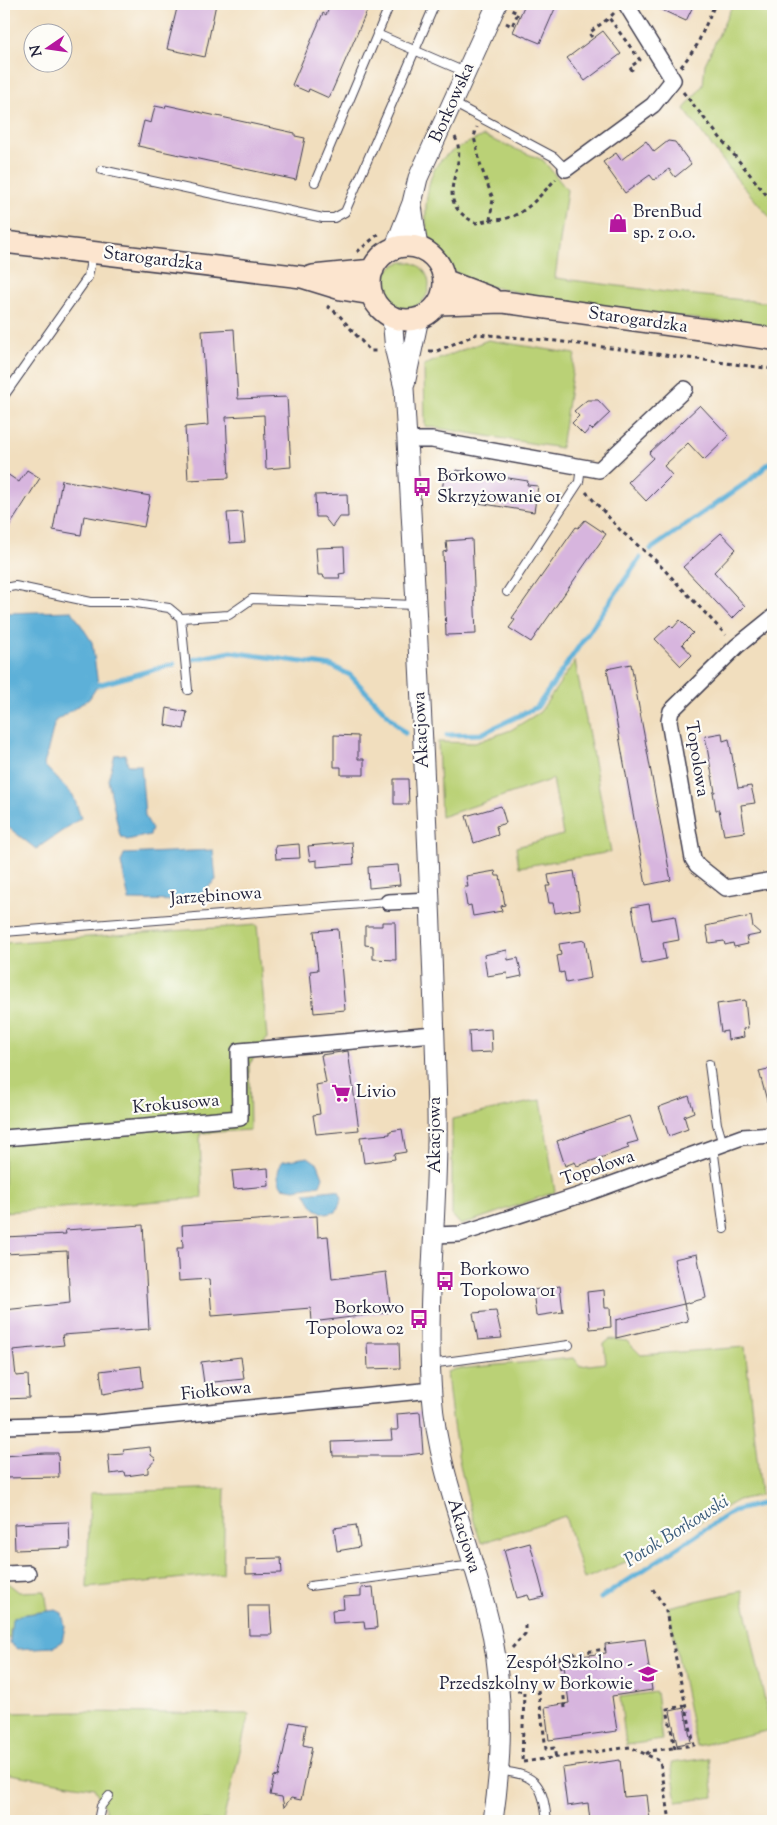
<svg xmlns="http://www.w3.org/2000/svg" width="777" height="1825" viewBox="0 0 777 1825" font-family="'Sorts Mill Goudy',serif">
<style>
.green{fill:#bad176;stroke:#6e7a58}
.water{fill:#5db0d8;stroke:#40698a}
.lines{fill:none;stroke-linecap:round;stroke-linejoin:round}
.stream{stroke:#5db0d8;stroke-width:5}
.building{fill:#d7b5de}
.service-casing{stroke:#413e4f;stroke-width:10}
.minor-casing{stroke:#413e4f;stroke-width:18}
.tertiary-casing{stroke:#413e4f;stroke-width:21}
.secondary-casing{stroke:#413e4f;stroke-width:24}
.path{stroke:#413e4f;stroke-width:3;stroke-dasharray:4 4;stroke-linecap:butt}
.service{stroke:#fff;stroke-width:8}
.minor{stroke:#fff;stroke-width:15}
.tertiary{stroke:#fff;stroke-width:19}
.secondary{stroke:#fce5cf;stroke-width:21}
.labels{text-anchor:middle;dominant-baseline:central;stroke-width:4.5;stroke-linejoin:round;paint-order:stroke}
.street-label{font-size:18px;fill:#22223b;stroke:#fdfcf7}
.poi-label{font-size:18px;fill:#22223b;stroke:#fdfcf7;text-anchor:start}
.water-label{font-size:19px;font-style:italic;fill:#3a5b7a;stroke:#fdfcf7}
</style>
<rect width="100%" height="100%" fill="#fdfcf7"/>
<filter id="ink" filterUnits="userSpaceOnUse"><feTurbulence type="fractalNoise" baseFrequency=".02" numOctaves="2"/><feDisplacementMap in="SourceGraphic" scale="10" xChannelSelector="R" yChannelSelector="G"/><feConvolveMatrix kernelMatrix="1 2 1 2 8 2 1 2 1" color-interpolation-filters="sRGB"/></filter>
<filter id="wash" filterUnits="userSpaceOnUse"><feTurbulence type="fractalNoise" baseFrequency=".0096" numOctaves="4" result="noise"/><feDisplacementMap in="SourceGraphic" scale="20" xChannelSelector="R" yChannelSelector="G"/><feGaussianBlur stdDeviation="1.12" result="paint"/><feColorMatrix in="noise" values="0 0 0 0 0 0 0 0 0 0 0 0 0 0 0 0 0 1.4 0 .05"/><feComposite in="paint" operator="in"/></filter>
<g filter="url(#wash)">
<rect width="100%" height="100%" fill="#f1debe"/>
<path class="green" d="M733 4H773V221L736 178 684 109 703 85 705 64Z
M483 136 543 160 567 190 555 278 666 292 773 303V328C688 317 601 311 517 292 499 288 479 286 462 277 452 272 431 243 428 232 425 224 426 215 426 206 430 159 443 154 483 136Z
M383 285a23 23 0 1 1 46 0a23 23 0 1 1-46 0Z
M488 340 575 354 561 448 425 426 424 365Z
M575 661 611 852 519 867 516 847 563 835 553 779 441 817 438 742 475 743 511 730 540 712Z
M257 925 267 1038 249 1065 250 1130 200 1133 202 1198 4 1212V943Z
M541 1100 555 1192 461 1225 452 1215V1119Z
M610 1339 627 1341 641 1355 745 1347 761 1495 738 1500 633 1559 584 1579 565 1516 481 1543C462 1487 452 1431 447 1372L455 1369 574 1358 580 1366 606 1363 604 1344Z
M225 1488 223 1574 87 1588 90 1493Z
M4 1580 19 1592 45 1591 48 1611 20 1615 10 1630V1638H4Z
M742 1591 771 1730 696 1746 668 1607Z
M656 1692 662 1740 626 1745 620 1697Z
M83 1712 249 1714 223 1821H104L106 1810 94 1788 4 1773V1713Z
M709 1758 714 1797 677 1802 671 1763Z"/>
<path class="water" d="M72 611 92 642 98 685 89 699 55 721 44 765 73 795 81 818 36 849 4 824V613Z
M125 754 128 765H141L145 816 152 829 150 835 127 840 120 836 108 780 115 755Z
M213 850 216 880 192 901 129 900 121 863 124 854Z
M308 1157 318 1164 323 1177 320 1185 295 1189 282 1187C276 1178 277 1169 283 1161Z
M334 1190 339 1191 342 1198 336 1212 326 1214 315 1209 305 1193Z
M56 1610 62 1613 65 1626 62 1642 53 1647 17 1649 10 1643 12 1619 20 1615Z"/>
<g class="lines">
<path class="stream" d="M651 549 750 480 773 460
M194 659 231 652 332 666 350 675 405 733
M98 685 174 664
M447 735 481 734 537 707 640 558
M601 1598 733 1511 773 1501"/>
</g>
<g id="blocks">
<path class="building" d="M178 4H216L205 57 167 49Z
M331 4H370L329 98 309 89 308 92 292 85 323 13 326 15Z
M525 4H557L540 43 513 32Z
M649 4H694L686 21Z
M603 31 621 54 585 81 567 58Z
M166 105 295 133V136L305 138 296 180 138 146 144 121 151 123 155 106 165 108Z
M646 141 654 152 668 141 675 142 691 164 675 177 669 169 654 180 650 175 625 193 603 162 616 153 621 160Z
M234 329 238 399 287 397 291 467 266 469 264 415 226 417 229 478 188 480 185 427 208 425 202 331Z
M587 400H598L610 413 592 430 590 428 584 435 572 423 579 416 574 411Z
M700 405 729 436 704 460 688 443 664 466 672 475 646 501 628 482 653 458 649 453Z
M27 470 40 478 4 535V472L19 482Z
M456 470 528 481 527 485 538 486 534 512 441 497 445 471 455 473Z
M62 480 150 496 144 527 84 516 81 535 53 530Z
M347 494 348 517H339L332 527 324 517H316L315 495Z
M242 512 245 542 230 543 227 513Z
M585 520 606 534 531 642 509 628 515 620 512 618 576 527 578 528Z
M721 533 736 549 714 572 745 606 732 619 683 567Z
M472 539 476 634 446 635 443 552 447 551 446 541Z
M344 547 345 573 339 574 340 578H324L323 575H318L316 548Z
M680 620 693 633 682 644 692 655 681 666 655 639 670 625 673 628Z
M631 664 671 880 646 885 607 669Z
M167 708 187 712 184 729 165 725Z
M722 733 723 741 729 739 738 788 751 786 755 803 741 805 745 832 724 835 719 810H716L713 792H715L705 736Z
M334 735 358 736V759H364V775H341V767H334Z
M394 779H408L409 804H394Z
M501 806 506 823 496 826 498 835 474 843 466 816Z
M352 842 354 864 317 867V860L310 861 308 846Z
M299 844 300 858 276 859 275 846Z
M398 865 400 885 369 888 368 867Z
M495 871 496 876H500L505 905 501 906 502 911 473 916 471 905 467 906 464 887H468L466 876Z
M574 871 580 909 555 913 553 903H549L546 886H550L548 875Z
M649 904 652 920 675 916 679 940 663 943 666 959 642 964 632 907Z
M751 916 753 927 761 934 746 937 748 944 734 947 733 943 725 945 724 941 709 943 706 926Z
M382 922H395L396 960 373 959V946L365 945V926H382Z
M338 929 345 1010 314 1013 310 971 318 970 314 931Z
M585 940 591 978 566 983 564 972 560 973 557 956 561 955 559 944Z
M507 950 508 960 518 958 522 976 508 979 507 973 487 976 484 955Z
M745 1000 748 1028 743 1029 744 1037 728 1040 727 1031 721 1032 717 1004Z
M491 1029 492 1052 470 1053 469 1031Z
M348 1051 359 1130 316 1134 313 1115 320 1114 316 1085 326 1083 321 1055Z
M773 1068V1108H769L759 1071Z
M689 1096 694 1112 684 1116 688 1129 669 1136 659 1107Z
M629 1116 638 1141 627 1144 629 1148 577 1166 575 1162 565 1166 557 1141Z
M402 1129 406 1152 394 1154 395 1159 364 1163 360 1137 390 1134V1131Z
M268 1168 269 1186 234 1189 232 1171Z
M317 1216 318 1237 328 1236 332 1279 386 1272 391 1312 312 1322 311 1308 212 1316 209 1279 179 1281 177 1248H183L182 1225Z
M143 1225 149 1329 62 1335 64 1345 13 1350 16 1376 28 1375 29 1398 4 1399V1310L70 1303 67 1251 4 1254V1237L66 1234 65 1230Z
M697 1254 706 1298 684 1304 674 1259Z
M560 1286 563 1312 536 1316 533 1290Z
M604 1290 605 1308H610L611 1327 590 1329 587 1292Z
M684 1304 688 1321 616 1338V1320Z
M496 1311 502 1338 478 1340 473 1313Z
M367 1343H399L400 1368 368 1369Z
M241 1357 244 1379 204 1383 201 1362Z
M141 1366 143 1387 103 1394 100 1371Z
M420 1412 423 1453 400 1456H333L332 1442 392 1440 391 1430H398L397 1414Z
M150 1447 151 1455 156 1459 148 1468V1473L126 1476 125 1472 110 1474 108 1455 124 1454 123 1450Z
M45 1453H58L59 1477 4 1478V1456Z
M69 1522 70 1548 15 1550 14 1524Z
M356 1525 360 1547 337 1551 334 1528Z
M530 1543 544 1597 530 1600 528 1595 517 1598 504 1550Z
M281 1558 282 1573 246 1574V1559Z
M373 1587 377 1628 365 1629 364 1621 333 1623 332 1610 344 1609 343 1597 361 1596V1588Z
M248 1606H270L272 1635H249Z
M645 1639 652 1690 612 1696 617 1731 549 1740 545 1707 569 1703 563 1658 606 1653 605 1644Z
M684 1708 691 1742 677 1745 670 1711Z
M290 1722 306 1725 303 1745 312 1747 301 1800 291 1798 284 1807 282 1797 270 1795 274 1776 278 1777Z
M620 1760 624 1797 647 1795 650 1821H590L588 1803 567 1806 562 1768Z"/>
</g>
</g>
<g filter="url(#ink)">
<use href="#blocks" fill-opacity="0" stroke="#413e4f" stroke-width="1"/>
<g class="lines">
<g class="service-casing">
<path id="service" d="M377 34 465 72
M453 103 554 157 566 169
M102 170 323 218H334L345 212 435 4
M315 182 390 4
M4 396 88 277 92 255
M4 588 15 586 91 602H130L169 608 181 618 229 615 252 599 415 605
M507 592 579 482 581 466
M181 618 188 690
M4 932 388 902
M709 1064 717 1124 723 1144
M713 1147 724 1229
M430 1364 569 1345
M310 1586 473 1565
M499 1771C538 1773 543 1787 547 1821
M98 1821 101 1806 109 1796"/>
</g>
<g class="minor-casing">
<path id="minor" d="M566 169 653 105 673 80 626 4
M407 440H432L599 470 685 389
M773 617 737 646 671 711 669 721 693 859 697 865 726 888 773 880
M388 902 430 900
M4 1138 240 1118 239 1051 434 1034
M435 1235 460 1234 593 1191 742 1137 773 1135
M4 1426 96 1423 432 1390
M4 1574 28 1573"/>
</g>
<g class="tertiary-casing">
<path id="tertiary" d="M412 205 418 248
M394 249 412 203 418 178 497 4
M392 317 395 351 404 388C418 629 431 871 437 1112 439 1206 425 1301 432 1395 438 1478 475 1553 492 1634 504 1695 502 1760 493 1821
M405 384 419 318"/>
</g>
<g class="secondary-casing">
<path id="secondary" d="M4 242 302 277 341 289 372 294
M370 283a37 37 0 1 1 74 0a37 37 0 1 1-74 0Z
M313 276 373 270
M444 280 491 298
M438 304 503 302 773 339"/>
</g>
<path class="path" d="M614 13 609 18 640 60 630 67 634 73
M506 23 512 26 518 13 511 10
M592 37 589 33 609 18
M681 67 697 45 715 4
M683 92 769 198 773 201
M455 137C471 168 427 199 476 223L490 220 493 199 481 167 474 137 477 127
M490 220C522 221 536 199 556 179
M357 252 381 232
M327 306 338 314 370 351H378
M429 351H437L477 334 556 341 773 369
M586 492 621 531 655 560 726 635
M512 1648 525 1634V1625
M538 1690 546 1749 554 1748 556 1758
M517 1691H524L522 1763
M565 1708 560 1658 563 1655 606 1649
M675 1749 667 1709 685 1706
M646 1754 650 1751 694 1745 665 1607 652 1588
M523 1762 630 1747 660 1761 670 1821"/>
<use href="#service" class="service"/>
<use href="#minor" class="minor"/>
<use href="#tertiary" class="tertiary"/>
<use href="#secondary" class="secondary"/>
</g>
</g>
<defs>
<g id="shop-bare" transform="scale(1.5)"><path d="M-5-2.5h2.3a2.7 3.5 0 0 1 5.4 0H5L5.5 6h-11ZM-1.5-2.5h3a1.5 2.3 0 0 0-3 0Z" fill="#b5179e" stroke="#fdfcf7" stroke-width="2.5" paint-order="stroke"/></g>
<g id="bus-bare" transform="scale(1.5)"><path d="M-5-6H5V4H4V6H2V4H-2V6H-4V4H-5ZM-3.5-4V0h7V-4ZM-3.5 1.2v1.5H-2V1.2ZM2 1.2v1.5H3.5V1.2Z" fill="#b5179e" stroke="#fdfcf7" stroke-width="2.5" paint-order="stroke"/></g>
<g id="supermarket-bare" transform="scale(1.5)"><path d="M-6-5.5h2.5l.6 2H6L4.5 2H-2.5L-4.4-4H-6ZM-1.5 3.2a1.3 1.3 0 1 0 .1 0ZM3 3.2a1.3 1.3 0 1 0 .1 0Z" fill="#b5179e" stroke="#fdfcf7" stroke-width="2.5" paint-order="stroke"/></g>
<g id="school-bare" transform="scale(1.5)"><path d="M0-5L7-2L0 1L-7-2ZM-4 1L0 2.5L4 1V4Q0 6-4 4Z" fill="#b5179e" stroke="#fdfcf7" stroke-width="2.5" paint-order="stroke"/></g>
</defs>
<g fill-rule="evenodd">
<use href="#shop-bare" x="618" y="223"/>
<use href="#bus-bare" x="422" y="487"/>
<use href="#supermarket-bare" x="341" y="1093"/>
<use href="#bus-bare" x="445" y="1281"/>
<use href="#bus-bare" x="419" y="1319"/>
<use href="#school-bare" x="648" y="1674"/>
</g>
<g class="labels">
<g class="street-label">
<text transform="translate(453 103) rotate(-66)">Borkowska</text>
<text transform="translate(153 260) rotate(7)">Starogardzka</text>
<text transform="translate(638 321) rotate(8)">Starogardzka</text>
<text transform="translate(422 730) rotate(-93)">Akacjowa</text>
<text transform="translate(696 759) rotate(81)">Topolowa</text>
<text transform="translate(216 897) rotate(-4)">Jarzębinowa</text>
<text transform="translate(176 1105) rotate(-5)">Krokusowa</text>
<text transform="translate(436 1135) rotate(-90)">Akacjowa</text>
<text transform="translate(598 1169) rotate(-19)">Topolowa</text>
<text transform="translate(216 1392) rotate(-6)">Fiołkowa</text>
<text transform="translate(463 1536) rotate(73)">Akacjowa</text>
</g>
<g class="poi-label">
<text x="633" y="213">BrenBud<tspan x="633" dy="21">sp. z o.o.</tspan></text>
<text x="437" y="477">Borkowo<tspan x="437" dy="21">Skrzyżowanie 01</tspan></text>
<text x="356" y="1093">Livio</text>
<text x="460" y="1271">Borkowo<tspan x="460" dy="21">Topolowa 01</tspan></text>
<text x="404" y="1309" text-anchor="end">Borkowo<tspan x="404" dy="21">Topolowa 02</tspan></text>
<text x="633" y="1664" text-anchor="end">Zespół Szkolno -<tspan x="633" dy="21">Przedszkolny w Borkowie</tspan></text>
</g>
<g class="water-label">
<text transform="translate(677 1532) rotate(-32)">Potok Borkowski</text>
</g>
</g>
<rect width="777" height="1825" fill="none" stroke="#fdfcf7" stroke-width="20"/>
<g transform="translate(48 48) rotate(257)"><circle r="24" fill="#fdfcf7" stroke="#a5a5ac"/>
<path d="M0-4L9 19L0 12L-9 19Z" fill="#b5179e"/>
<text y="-8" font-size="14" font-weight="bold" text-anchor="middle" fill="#22223b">N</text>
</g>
</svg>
